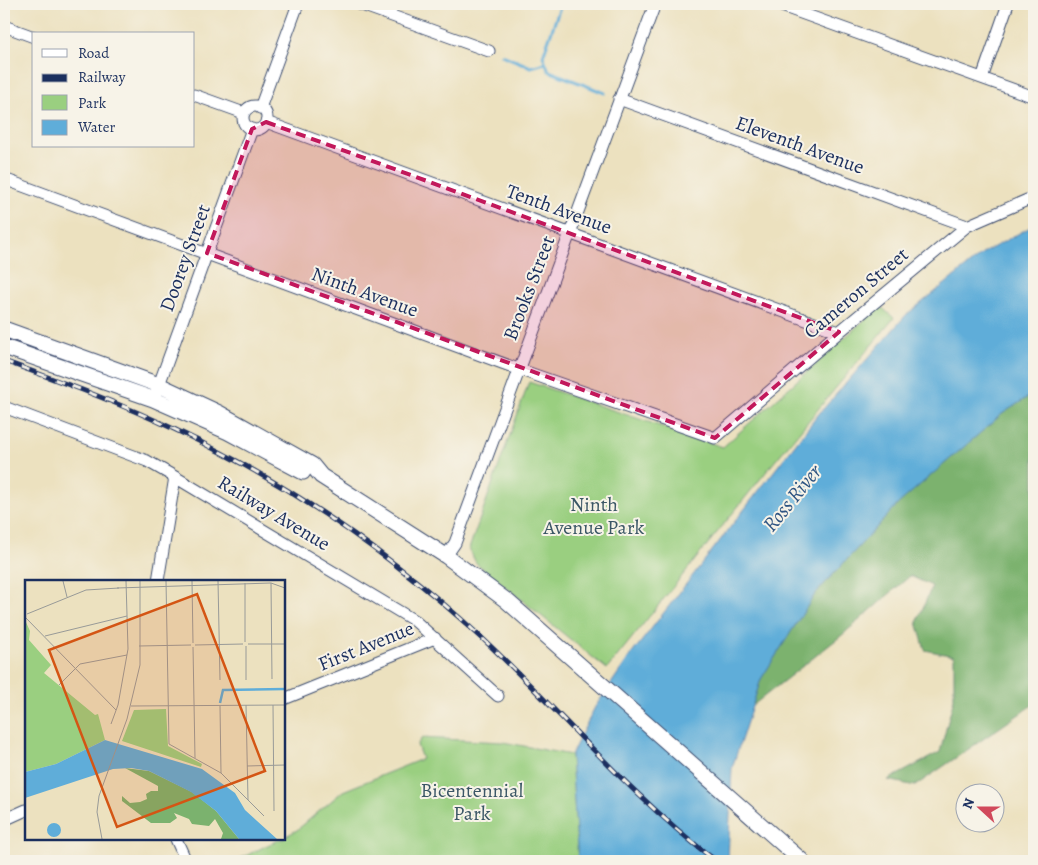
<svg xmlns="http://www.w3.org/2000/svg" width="1038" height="865" viewBox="0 0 1038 865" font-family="Alegreya,serif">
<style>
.green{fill:#9acf80;stroke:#5a7f6f}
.forest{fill:#7bb26e;stroke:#4b7066}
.water{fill:#5fadd9;stroke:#3d6e9c}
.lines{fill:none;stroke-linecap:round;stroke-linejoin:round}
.stream{stroke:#5fadd9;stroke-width:3}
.street-casing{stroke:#3a4a6d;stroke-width:13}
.secondary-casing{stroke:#3a4a6d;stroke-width:17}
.street{stroke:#fff;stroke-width:11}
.secondary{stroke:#fff;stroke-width:15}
.rail-casing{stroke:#1b2f5e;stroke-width:5}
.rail{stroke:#f7f3e8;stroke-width:3;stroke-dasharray:9;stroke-linecap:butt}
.marked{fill:#c2185b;fill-opacity:0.2;stroke:#c2185b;stroke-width:4;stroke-dasharray:10 6;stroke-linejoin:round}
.labels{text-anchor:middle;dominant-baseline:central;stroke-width:4;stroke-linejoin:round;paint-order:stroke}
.street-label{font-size:20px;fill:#1b2f5e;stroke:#f7f3e8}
.park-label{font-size:20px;fill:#3b5766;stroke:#f7f3e8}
.water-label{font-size:21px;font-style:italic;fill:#2f5583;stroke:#f7f3e8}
.inset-river{fill:none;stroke:#5fadd9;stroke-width:2.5}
.inset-road{fill:none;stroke:#989a98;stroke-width:1}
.view{fill:#d45514;fill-opacity:0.15;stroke:#d45514;stroke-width:2.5}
.inset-edge{fill:none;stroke:#1b2f5e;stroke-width:2.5}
</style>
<rect width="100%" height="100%" fill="#f7f3e8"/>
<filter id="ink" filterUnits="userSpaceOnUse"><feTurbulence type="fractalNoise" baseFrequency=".02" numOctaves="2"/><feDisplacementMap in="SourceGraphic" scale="10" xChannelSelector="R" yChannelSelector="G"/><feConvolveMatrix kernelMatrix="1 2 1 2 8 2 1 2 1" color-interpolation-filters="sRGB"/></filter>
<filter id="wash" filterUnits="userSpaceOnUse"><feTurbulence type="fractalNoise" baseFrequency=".0096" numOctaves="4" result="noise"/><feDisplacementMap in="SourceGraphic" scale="20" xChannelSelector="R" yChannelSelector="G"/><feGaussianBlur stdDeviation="1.12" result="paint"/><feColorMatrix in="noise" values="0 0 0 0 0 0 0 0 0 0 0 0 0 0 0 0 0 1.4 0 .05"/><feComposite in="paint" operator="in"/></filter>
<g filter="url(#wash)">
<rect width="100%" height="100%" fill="#ece1bf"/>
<path class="green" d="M880 306 894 318 770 467 607 669 476 563 469 549 529 382 723 447Z
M422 738 503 742 571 755 578 861H235L280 839H284V837L297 830 343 791 422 759 417 745Z"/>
<path class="forest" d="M1034 393V704L915 786 888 780 940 752 954 698V656L925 650 917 622 932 586 910 576 841 636 752 706 761 679 815 594 899 503 1002 414Z"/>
<path class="water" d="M1034 225V393L1002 414 899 503 815 594 761 679 732 768 728 861H578L571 755 595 707 630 656 817 416 906 315 985 252Z"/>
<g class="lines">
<path class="stream" d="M561 4 543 56 549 71 605 93
M502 55 531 67 545 63"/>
</g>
</g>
<g filter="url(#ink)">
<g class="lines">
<g class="street-casing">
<path id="street" d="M359 4 489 51
M776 4 1034 97
M4 26 34 37
M982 78 1008 4
M194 95 244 113
M619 99 967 226
M243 118a12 12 0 1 1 24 0a12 12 0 1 1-24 0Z
M260 108 298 4
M266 122 839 332
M4 179 518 369 715 438 839 332 967 226 1034 197
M156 393 252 129
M4 407 147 461 175 477 415 621 498 696
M446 556 455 543 655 4
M158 581 175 477
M284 699 435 638
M4 820 26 810
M176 839 186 861"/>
</g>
<g class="secondary-casing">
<path id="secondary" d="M4 329 159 385 219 413 312 465 321 476 446 556 507 601 802 861
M4 347 153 399 228 432 303 472"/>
</g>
<use href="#street" class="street"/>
<use href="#secondary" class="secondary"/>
<g class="rail-casing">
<path id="rail" d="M4 361C62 382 120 403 176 430 288 483 391 554 482 638 561 712 630 796 716 861"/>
</g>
<use href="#rail" class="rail"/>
</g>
</g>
<path class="marked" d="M266 122 839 332 715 438 207 253 252 129Z"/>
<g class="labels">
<g class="street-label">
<text transform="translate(800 145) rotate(20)">Eleventh Avenue</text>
<text transform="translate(559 209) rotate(20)">Tenth Avenue</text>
<text transform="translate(185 258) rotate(-70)">Doorey Street</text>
<text transform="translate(529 288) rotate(-69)">Brooks Street</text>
<text transform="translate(365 292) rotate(20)">Ninth Avenue</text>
<text transform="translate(856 293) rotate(-40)">Cameron Street</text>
<text transform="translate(274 513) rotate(31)">Railway Avenue</text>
<text transform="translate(366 646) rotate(-22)">First Avenue</text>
</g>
<g class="park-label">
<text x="594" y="504">Ninth<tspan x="594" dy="23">Avenue Park</tspan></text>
<text x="472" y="790">Bicentennial<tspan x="472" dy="23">Park</tspan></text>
</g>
<g class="water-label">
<text transform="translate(792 498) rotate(-51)">Ross River</text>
</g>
</g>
<g transform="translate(25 580)">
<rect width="260" height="260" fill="#ece1bf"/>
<path d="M0 40 5 51 4 60 26 85 19 93 70 135 73 134 80 160 31 184 0 192ZM141 129 143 166 177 184 176 187 97 161 109 130Z" fill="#9acf80"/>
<path d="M100 188 124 191 167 212 191 231 214 259H196L198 253 190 239 184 246 167 244 164 239 149 233 152 238 145 243H126L97 221V216L105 223 115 222 122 219 121 214 126 211H133V206Z" fill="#7bb26e"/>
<path d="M80 160 177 189 210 213 220 230 252 259H214L191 231 166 212 124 191 106 188 88 189 0 218V192L31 184ZM22 250a7 7 0 1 1 14 0a7 7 0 1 1-14 0Z" fill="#5fadd9"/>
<path class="inset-river" d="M195 123 198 110 260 109"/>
<path class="inset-road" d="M38 1 42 17M141 1 144 164 196 193 239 236M167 1 168 63M193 1 195 100M220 3V62M246 3 247 99M92 8 246 3 260 8M2 34 61 10 94 8M0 37 91 130M20 56 102 36M223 64H260M170 65 218 64M114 66 166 65M221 66V100M168 67 170 178M34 105 55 84 102 75M221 125 223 220M248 125 249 231M106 126 260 125M195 126 196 193M86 144 93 125 103 69 101 1M222 186 260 185M77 259 72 232 74 216 102 139 115 85V1"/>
<path class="view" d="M172 14 240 191 92 247 24 70Z"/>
<rect width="260" height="260" class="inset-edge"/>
</g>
<rect width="1038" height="865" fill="none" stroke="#f7f3e8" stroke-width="20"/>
<rect x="32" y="32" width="162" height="115" fill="#f7f3e8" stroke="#9fa5b1"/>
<rect x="42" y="49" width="25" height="8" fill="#ffffff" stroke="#9fa5b1"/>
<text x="78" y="58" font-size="15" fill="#1b2f5e">Road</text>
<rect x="42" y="74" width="25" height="8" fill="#1b2f5e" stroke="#9fa5b1"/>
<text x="78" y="82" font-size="15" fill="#1b2f5e">Railway</text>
<rect x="42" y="95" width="25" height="15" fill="#9acf80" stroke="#9fa5b1"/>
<text x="78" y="108" font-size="15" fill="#1b2f5e">Park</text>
<rect x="42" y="120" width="25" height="15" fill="#5fadd9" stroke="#9fa5b1"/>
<text x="78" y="132" font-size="15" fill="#1b2f5e">Water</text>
<g transform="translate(980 808) rotate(291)"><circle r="24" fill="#f7f3e8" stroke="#9fa5b1"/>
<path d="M0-4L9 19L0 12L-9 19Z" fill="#d1495b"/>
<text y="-8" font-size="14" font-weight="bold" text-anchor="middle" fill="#1b2f5e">N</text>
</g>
</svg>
